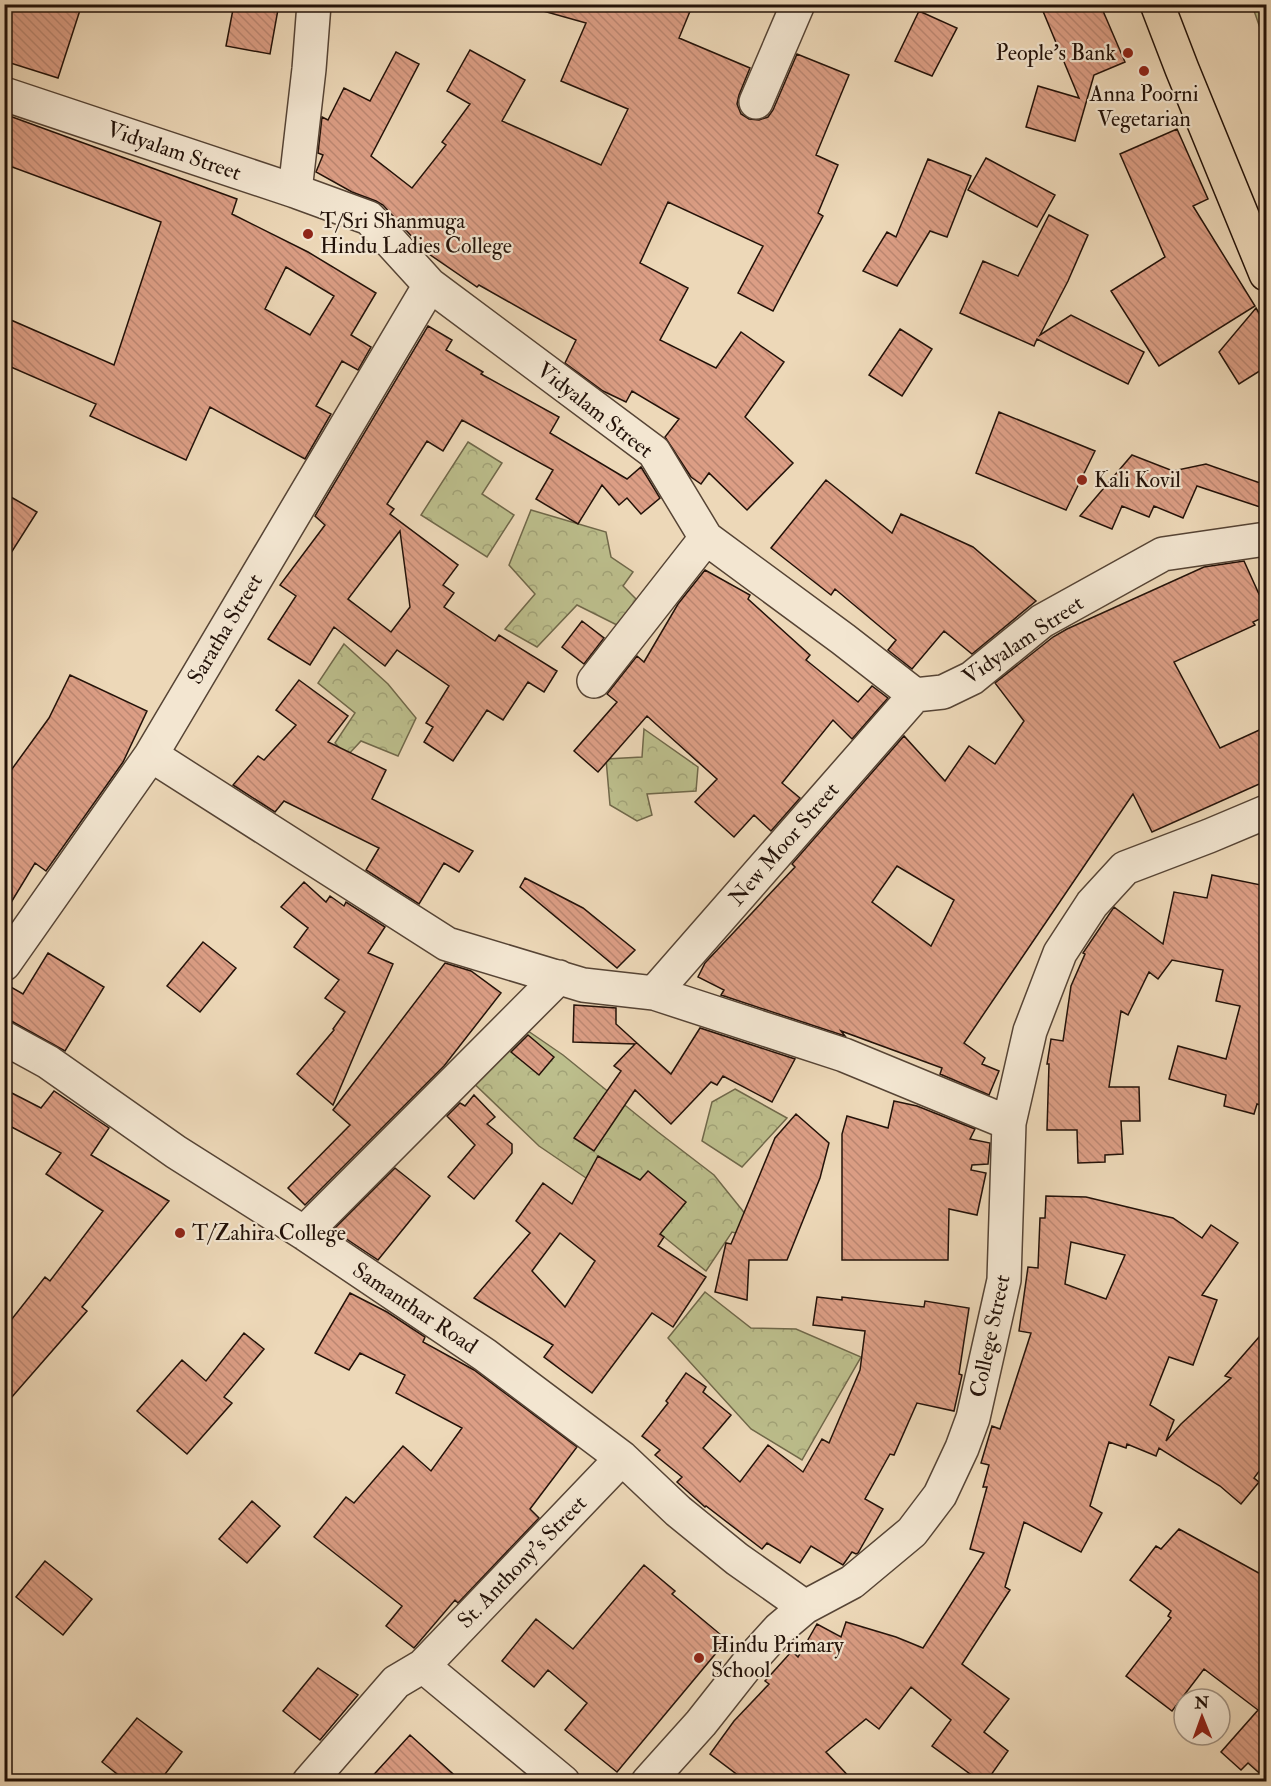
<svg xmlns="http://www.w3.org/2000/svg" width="1271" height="1786" viewBox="0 0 1271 1786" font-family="'IM FELL Double Pica',serif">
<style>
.park{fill:url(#park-crowns);stroke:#70684a;stroke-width:1.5}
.building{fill:url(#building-back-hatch);stroke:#231209;stroke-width:1.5;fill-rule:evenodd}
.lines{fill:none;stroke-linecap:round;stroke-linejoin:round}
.minor-casing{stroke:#564435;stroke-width:36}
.major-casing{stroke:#231209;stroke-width:36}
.minor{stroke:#f3e6d1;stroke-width:33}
.major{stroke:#edd8b8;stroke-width:33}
.poi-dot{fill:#8f2418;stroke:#f3e6d1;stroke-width:2}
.labels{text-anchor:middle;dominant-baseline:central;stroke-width:4.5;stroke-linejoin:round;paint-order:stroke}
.poi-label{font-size:22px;fill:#231209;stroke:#f3e6d1;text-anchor:start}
.street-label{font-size:22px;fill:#231209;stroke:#f3e6d1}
</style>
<defs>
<pattern id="park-crowns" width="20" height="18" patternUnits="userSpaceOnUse" patternTransform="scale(1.5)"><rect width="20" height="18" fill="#bcbe8c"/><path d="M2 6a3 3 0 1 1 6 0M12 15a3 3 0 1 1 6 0" fill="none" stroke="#a1a277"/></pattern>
<pattern id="building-back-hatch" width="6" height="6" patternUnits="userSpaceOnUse" patternTransform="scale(1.5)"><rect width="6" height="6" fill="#dc9e85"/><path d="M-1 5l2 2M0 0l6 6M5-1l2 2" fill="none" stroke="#bc8772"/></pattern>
</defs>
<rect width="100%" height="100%" fill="#edd8b8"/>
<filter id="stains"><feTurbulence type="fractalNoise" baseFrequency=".00333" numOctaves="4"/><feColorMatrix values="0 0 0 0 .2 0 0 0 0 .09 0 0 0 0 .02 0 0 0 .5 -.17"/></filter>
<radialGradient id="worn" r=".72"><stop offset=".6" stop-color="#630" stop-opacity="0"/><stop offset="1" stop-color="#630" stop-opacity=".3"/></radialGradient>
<path class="park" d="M1252 5H1266V45Z
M468 442 502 463 482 494 514 515 487 557 421 515Z
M531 510 606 532 611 557 633 572 623 586 643 606 621 627 577 605 537 647 505 629 535 594 509 565Z
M344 644 388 684 416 718 398 756 361 741 347 756 335 743 355 713 318 683Z
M644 729 698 767 696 791 647 794 652 815 637 821 610 805 606 759 642 757Z
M515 1022 563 1055 658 1132 714 1175 767 1241 732 1232 706 1271 620 1201 539 1146 463 1073Z
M735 1089 787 1118 742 1167 702 1141 712 1102Z
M705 1292 751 1328 796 1329 861 1357 802 1460 751 1429 668 1338Z"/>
<path class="building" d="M8 4H82L58 78 4 61V16Z
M234 4H279L270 54 226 46Z
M544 4H693L679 38 750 68 739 95 737 104 741 114 749 119 759 120 768 117 773 110 797 54 849 75 816 155 838 165 818 213 823 216 773 311 738 293 763 246 668 202 640 263 688 288 660 340 716 368 741 332 784 362 745 417 793 463 747 510 709 473 701 484 691 477 665 437 679 419 632 391 626 402 603 391 565 363 576 340 479 285 477 287 426 252 383 205 376 201 352 192 316 172 323 155 318 153 322 117 328 120 344 88 370 101 396 52 419 64 371 156 412 188 446 145 442 142 470 104 447 91 470 50 525 80 502 121 601 165 628 109 561 81 586 23 543 11Z
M1040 4H1100L1125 62 1094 75 1075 141 1026 127 1038 86 1079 98Z
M919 11 957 28 932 76 895 61Z
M4 114 237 199 232 214 308 252 376 293 351 335 371 347 358 370 342 361 316 406 331 414 305 459 210 407 186 460 90 416 96 404 4 364V317L114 365 161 222 4 164ZM286 267 334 296 310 335 265 309Z
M1177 129 1208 199 1193 206 1255 306 1159 366 1111 291 1165 257 1120 154Z
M986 158 1055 195 1037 227 968 190Z
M928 159 971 176 947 237 930 231 897 286 863 271 887 232 896 237Z
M1049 215 1088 235 1068 281 1040 335 1071 315 1144 352 1128 384 1037 339 1034 346 960 313 983 261 1018 276Z
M1256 308 1266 325V367L1239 384 1219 352Z
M428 326 452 340 446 350 483 372 481 374 559 417 550 433 627 479 641 467 660 498 641 514 627 498 619 505 602 485 578 524 536 499 553 470 462 420 443 451 427 441 387 504 394 509 390 514 458 565 443 585 454 593 444 607 495 641 499 635 557 671 544 692 528 682 503 720 487 710 453 761 424 742 433 727 426 723 449 686 397 650 385 666 334 627 310 665 268 639 296 596 280 585 325 525 315 516ZM400 531 410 607 391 632 348 599Z
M900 329 932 349 902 396 869 375Z
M999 412 1095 451 1066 510 976 473Z
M1132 455 1173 471 1206 464 1266 485V509L1197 486 1183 518 1154 506 1149 517 1122 506 1112 529 1080 516Z
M826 480 892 533 901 514 973 547 1036 601 972 654 944 631 912 669 888 650 896 640 835 589 831 595 771 548Z
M4 493 37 512 4 564Z
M1244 561 1259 594 1266 591V616L1253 622 1255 625 1174 662 1220 748 1266 727V781L1152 832 1133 794 964 1043 985 1058 982 1064 999 1071 989 1095 940 1074 942 1068 841 1031 845 1036 721 995 724 990 698 977 705 963 795 867 792 864 904 736 945 781 969 746 995 764 1024 721 995 683 1053 637 1067 629 1204 567ZM897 866 954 900 931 946 872 902Z
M705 570 750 595 748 599 810 655 806 660 858 702 872 686 888 698 852 739 833 720 782 783 800 798 771 831 754 815 734 837 695 802 717 779 647 716 598 772 574 751 617 702 607 694 637 656 644 662 678 604Z
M582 621 604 638 584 664 562 647Z
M70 675 147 711 123 762 46 871 35 863 4 914V780L49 718Z
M299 680 348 716 328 742 386 770 372 799 473 851 459 872 444 863 419 904 366 870 379 848 284 801 275 812 233 785 258 756 264 760 296 725 276 710Z
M1212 875 1266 886V1107L1257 1104 1254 1114 1224 1106 1226 1095 1169 1079 1178 1046 1226 1059 1240 1006 1216 1001 1223 970 1172 960 1158 979 1149 972 1128 1015 1121 1011 1109 1087H1139L1140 1121H1121L1123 1154 1105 1155V1162L1078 1163 1077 1130H1047L1049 1064H1047L1051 1039 1063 1041 1071 986 1085 954 1083 953 1114 907 1163 944 1174 892 1207 898Z
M525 878 583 908 635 950 617 968 520 887Z
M304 882 326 902 330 896 344 906 346 902 385 927 368 953 393 964 333 1105 297 1074 334 1030 333 1029 345 1012 325 998 339 980 294 947 308 928 281 907Z
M203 942 236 968 200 1012 167 986Z
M48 953 104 987 65 1051 13 1022 4 1019V983L23 994Z
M445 963 471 971 501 993 444 1066 305 1205 288 1188 350 1125 333 1110Z
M574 1005 616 1008V1024L671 1074 700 1028 795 1059 772 1102 723 1076 717 1085 711 1082 671 1124 635 1090 594 1151 574 1138 621 1071 614 1066 635 1044 573 1042Z
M528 1035 554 1057 539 1075 511 1052Z
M4 1089 41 1108 54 1091 100 1122 109 1128 91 1155 169 1201 82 1307 87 1311 4 1406V1329L45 1277 50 1281 103 1211 46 1174 61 1153 4 1123Z
M474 1095 495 1117 487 1124 512 1144V1153L474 1199 448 1177 475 1145 447 1116 460 1103 465 1106Z
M894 1101 917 1106 975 1129 970 1139 990 1143 988 1164 972 1165 971 1170 986 1173 977 1215 949 1209 948 1260H842V1134L847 1116 888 1128Z
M796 1114 829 1143 820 1178 787 1260H749L747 1300 715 1292 726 1243 731 1244 775 1138Z
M598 1156 640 1180 648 1171 686 1202 660 1234 664 1237 658 1246 706 1277 673 1327 652 1313 592 1393 544 1357 553 1345 474 1298 530 1233 516 1221 543 1183 572 1204ZM560 1233 595 1261 565 1307 532 1271Z
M395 1168 430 1196 378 1260 333 1230Z
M1046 1196 1086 1197 1173 1218 1202 1238 1211 1225 1238 1243 1202 1295 1217 1300 1193 1365 1169 1357 1150 1405 1174 1420 1166 1441 1181 1424 1231 1378 1225 1376 1266 1329V1462L1254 1478 1259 1482 1241 1504 1220 1486 1159 1448 1156 1456 1127 1444 1126 1448 1109 1442 1090 1506 1102 1513 1081 1552 1024 1522 1005 1587 1010 1590 962 1664 1009 1699 984 1732 1008 1751 986 1782H981L932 1746 951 1720 911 1687 879 1729 866 1719 826 1752 854 1782H747L710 1754 734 1721 769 1684 765 1681 792 1651 798 1657 817 1624 841 1637 846 1622 896 1637 923 1648 984 1553 970 1549 987 1487H983L989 1465 981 1463 992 1426 1000 1429 1031 1333 1019 1331 1028 1267 1038 1268 1040 1218H1045ZM1071 1242 1125 1255 1106 1299 1065 1284Z
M350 1293 387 1312 425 1337 423 1342 474 1370 577 1447 530 1509 539 1518 458 1603 455 1600 414 1648 386 1626 402 1606 314 1537 346 1497 354 1503 403 1446 431 1471 462 1428 396 1393 405 1375 360 1353 349 1370 315 1353Z
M817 1297 842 1300V1297L924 1307 925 1301 969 1308 959 1374 962 1375 954 1411 917 1403 894 1455 890 1454 865 1499 883 1509 858 1553 856 1554 852 1552 843 1565 811 1546 800 1563 767 1543 762 1549 706 1506 705 1507 677 1482 682 1477 655 1455 660 1450 642 1436 668 1403 666 1401 686 1373 706 1387 703 1392 731 1415 703 1448 740 1482 768 1445 803 1472 822 1439 829 1443 860 1370 865 1331 813 1325Z
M244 1333 264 1349 224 1397 232 1403 187 1454 137 1411 182 1360 206 1381Z
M252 1501 280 1526 247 1563 219 1539Z
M1179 1529 1266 1577V1779L1248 1763 1241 1770 1221 1752 1258 1710 1204 1669 1172 1711 1126 1676 1171 1618 1168 1616 1171 1611 1130 1580 1156 1546 1161 1549Z
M45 1561 92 1599 63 1635 16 1597Z
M644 1565 675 1591 672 1594 727 1640 617 1772 565 1730 587 1703 548 1670 534 1687 502 1661 536 1619 573 1649Z
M318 1668 358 1695 320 1740 283 1711Z
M137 1718 182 1752 159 1782H127L102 1762Z
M410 1735 462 1782H367Z"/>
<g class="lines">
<g class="minor-casing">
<path id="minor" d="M4 94 295 191 369 218 430 285 654 452 706 538 843 639 915 695 943 692 972 678 1042 621 1163 554 1266 539
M756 102 798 4
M295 191 309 69 314 4
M594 681 706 538
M151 755 447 944 583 985 654 993 844 1055 1009 1123
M4 964 151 755 430 285
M654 993 915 695
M4 1038 48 1062 176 1152 304 1233 485 1355 622 1458 678 1511 737 1559 805 1607
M304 1233 559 977
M423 1666 563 1782
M309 1782 396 1682 423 1666 622 1458
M648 1782 701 1723 750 1661 779 1629 805 1607 852 1582 912 1532 940 1495 962 1448 973 1418 1004 1280 1009 1123 1030 1031 1060 953 1092 904 1125 868 1209 836 1266 812"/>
</g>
<g class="major-casing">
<path id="major" d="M1157 4 1182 69 1266 274"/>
</g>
<use href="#minor" class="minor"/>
<use href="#major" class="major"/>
</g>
<g class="poi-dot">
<circle cx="1128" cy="53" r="6"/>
<circle cx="1144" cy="71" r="6"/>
<circle cx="308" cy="234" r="6"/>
<circle cx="1082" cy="480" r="6"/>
<circle cx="180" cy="1233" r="6"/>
<circle cx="699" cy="1658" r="6"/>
</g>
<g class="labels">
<g class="poi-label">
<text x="1116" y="53" text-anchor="end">People's Bank</text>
<text x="1144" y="94" text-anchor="middle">Anna Poorni<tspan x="1144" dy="25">Vegetarian</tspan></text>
<text x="320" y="221">T/Sri Shanmuga<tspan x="320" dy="25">Hindu Ladies College</tspan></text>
<text x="1094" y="480">Kali Kovil</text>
<text x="192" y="1233">T/Zahira College</text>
<text x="711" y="1645">Hindu Primary<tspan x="711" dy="25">School</tspan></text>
</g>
<g class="street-label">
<text transform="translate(174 151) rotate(19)">Vidyalam Street</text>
<text transform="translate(595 410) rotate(38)">Vidyalam Street</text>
<text transform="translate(225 629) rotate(-59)">Saratha Street</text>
<text transform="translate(1023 640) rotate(-34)">Vidyalam Street</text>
<text transform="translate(784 844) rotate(-49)">New Moor Street</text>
<text transform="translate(415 1308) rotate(34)">Samanthar Road</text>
<text transform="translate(990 1336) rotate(-78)">College Street</text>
<text transform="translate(522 1562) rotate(-46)">St. Anthony's Street</text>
</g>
</g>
<rect width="1271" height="1786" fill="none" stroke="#edd8b8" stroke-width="24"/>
<rect x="6" y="6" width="1259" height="1774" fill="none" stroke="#231209" stroke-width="3"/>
<rect x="12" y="12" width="1247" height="1762" fill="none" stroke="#231209" stroke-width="1.5"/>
<g transform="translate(1202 1717) rotate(359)"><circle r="28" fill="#f3e6d1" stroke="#a09181" stroke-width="1.5"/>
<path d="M0-4.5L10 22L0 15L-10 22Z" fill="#8f2418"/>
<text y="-9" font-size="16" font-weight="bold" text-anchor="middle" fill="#231209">N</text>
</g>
<rect width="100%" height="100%" filter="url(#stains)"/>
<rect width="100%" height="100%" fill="url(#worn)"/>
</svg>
